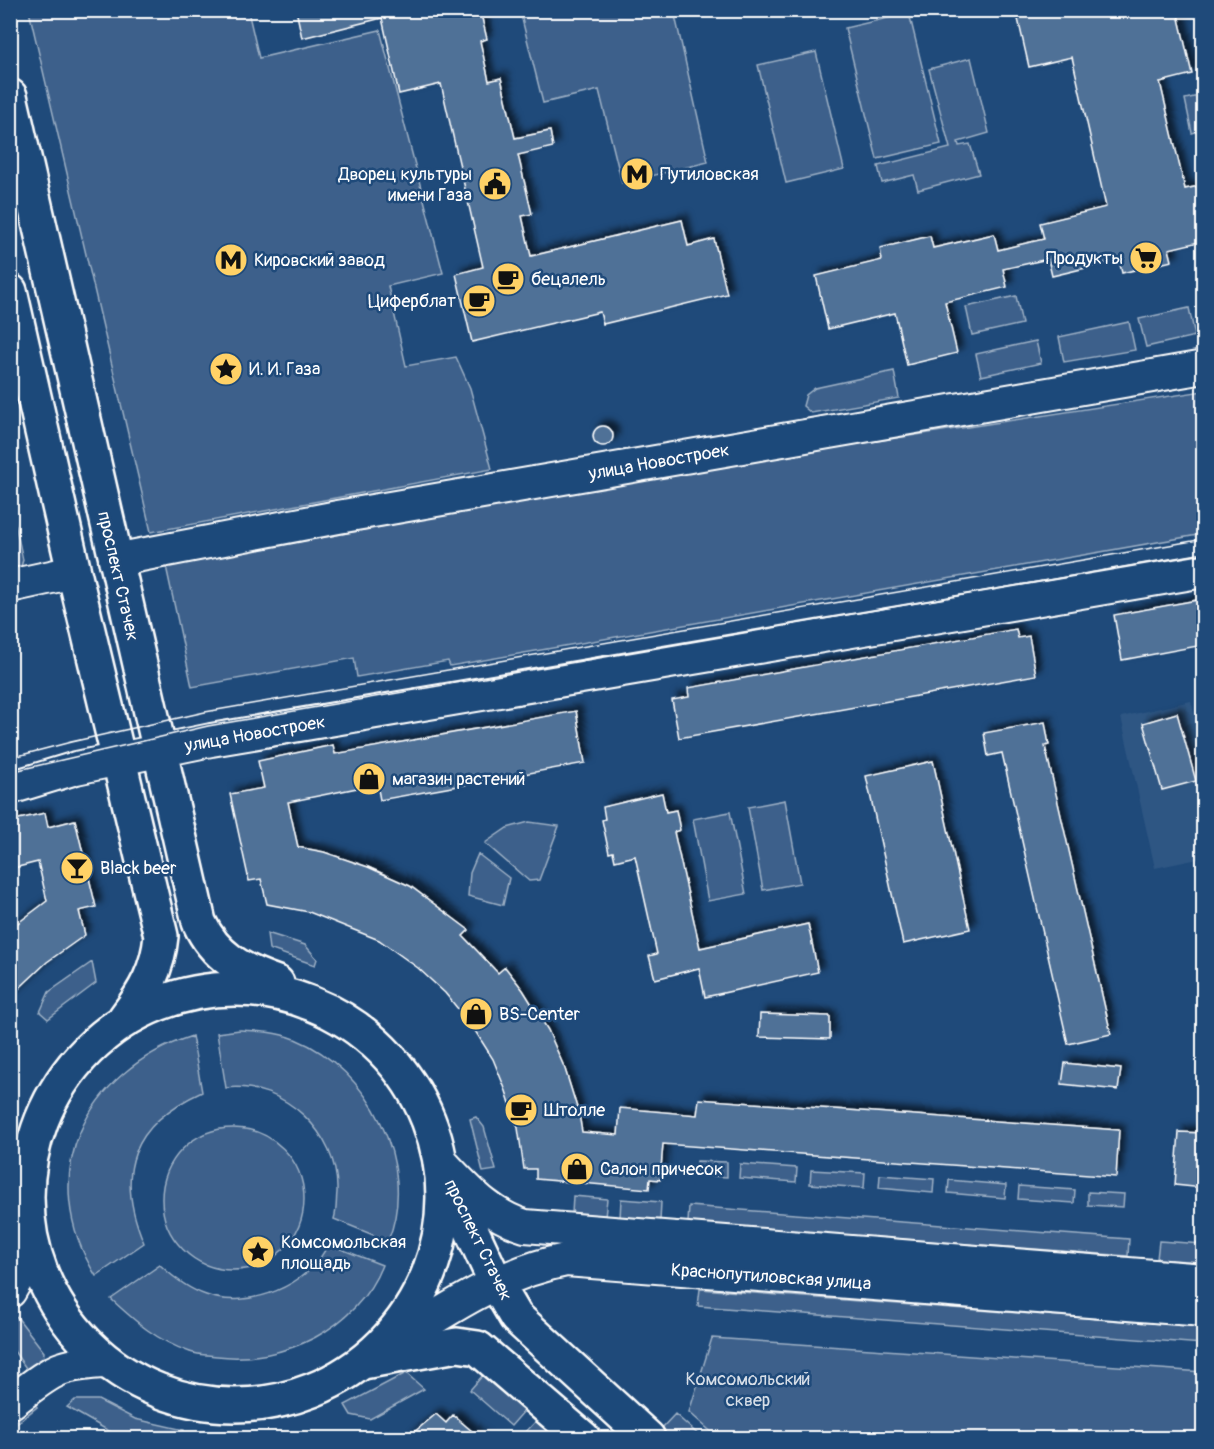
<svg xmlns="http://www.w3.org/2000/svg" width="1214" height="1449" viewBox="0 0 1214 1449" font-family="Pangolin,sans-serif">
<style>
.built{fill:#2e5683}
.green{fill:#3c618b;stroke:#9eb0c5;stroke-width:1.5}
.building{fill:#507197;stroke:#fff;stroke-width:1.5;filter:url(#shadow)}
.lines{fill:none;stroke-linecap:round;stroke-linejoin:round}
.minor-casing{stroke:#fff;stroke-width:36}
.major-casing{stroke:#fff;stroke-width:38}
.minor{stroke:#1f4a7a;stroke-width:32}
.major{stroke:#1f4a7a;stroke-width:33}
.tram{stroke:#fff;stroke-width:1.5}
.labels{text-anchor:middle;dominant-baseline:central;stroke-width:5;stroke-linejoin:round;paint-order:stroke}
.poi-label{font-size:18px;fill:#fff;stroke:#1f4a7a;text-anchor:start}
.street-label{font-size:18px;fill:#fff;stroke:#1f4a7a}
.park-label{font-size:18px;fill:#d8dfe8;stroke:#1f4a7a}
</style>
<defs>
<filter id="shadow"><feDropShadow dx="5.5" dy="-5.5" stdDeviation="3" flood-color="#0009"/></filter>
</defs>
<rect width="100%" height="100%" fill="#1f4a7a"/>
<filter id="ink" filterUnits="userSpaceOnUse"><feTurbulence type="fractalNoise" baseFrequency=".0167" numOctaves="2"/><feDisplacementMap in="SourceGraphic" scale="12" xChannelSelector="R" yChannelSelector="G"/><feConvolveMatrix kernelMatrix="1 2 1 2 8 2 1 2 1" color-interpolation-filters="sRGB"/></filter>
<g filter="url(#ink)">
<path class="built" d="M1191 701 1203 749V858L1155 868 1121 717Z"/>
<path class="green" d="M29 11H248L259 58 380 30 443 273 388 286 406 366 456 357 470 388 492 469 151 532Z
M520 11H674L708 162 622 183 599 90 543 103Z
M909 13 941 144 877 159 845 28Z
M816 52 844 169 786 183 758 65Z
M971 58 989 133 958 142 959 146 970 144 979 174 918 190 914 175 882 183 878 166 950 148 929 69Z
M1203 95V130L1192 133 1185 99Z
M1016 296 1022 324 972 335 966 307Z
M1189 308 1195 336 1146 347 1139 319Z
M1129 322 1135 350 1064 362 1059 337Z
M1036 341 1041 363 981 376 976 354Z
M894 371 899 398 811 413 803 406 806 395 815 388Z
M1203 391V534L450 666 448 661 357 677 354 658 192 687 166 566 720 465Z
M10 500 23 560 20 570 10 572Z
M785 800 800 883 763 890 748 807Z
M730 812 746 894 708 901 693 819Z
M529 822 559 826 539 880 529 881 485 843 507 828Z
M478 854 509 878 503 905 468 896 470 873Z
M267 933 305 945 317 959 315 965 269 949Z
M92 962 96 983 48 1019 40 1012 49 992Z
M240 1030C258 1031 277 1032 295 1039 369 1069 419 1165 388 1241L334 1219C337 1210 336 1201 337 1192 339 1134 284 1081 226 1088L217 1033Z
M192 1036 202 1092C132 1124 114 1172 144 1243L96 1276C34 1176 84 1071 192 1036Z
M476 1117 484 1127 496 1170 483 1172 470 1119Z
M162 1199a71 71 0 1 1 142 0a71 71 0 1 1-142 0Z
M697 1161 727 1162V1177L696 1175Z
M740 1164 797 1168 796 1182 739 1178Z
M811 1170 865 1173 864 1188 810 1184Z
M880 1175 934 1179 933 1193 879 1188Z
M949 1180 1006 1185 1005 1198 948 1193Z
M1019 1186 1075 1190 1074 1203 1018 1199Z
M1088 1192 1124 1194 1123 1207 1088 1205Z
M573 1196 607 1199 605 1217 572 1214Z
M621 1199 661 1202 660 1221 620 1218Z
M689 1206 1129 1239 1128 1256 688 1223Z
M1159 1241 1203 1244V1262L1157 1259Z
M328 1244 382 1265C357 1329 283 1364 217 1356 209 1355 198 1355 190 1352 157 1341 136 1322 111 1299L160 1265C174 1278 188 1289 206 1295 248 1310 310 1286 328 1244Z
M700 1289 1203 1327V1344L698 1306Z
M11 1315 17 1317 44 1352 43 1360 28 1371 11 1347Z
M712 1338 1203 1372V1438H718L689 1412Z
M406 1373 424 1389 370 1419 351 1415 345 1405Z
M483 1375 524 1411 511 1426 470 1390Z
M75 1400H98L135 1419 184 1430 182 1438H121L67 1407Z
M34 1403 37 1407 11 1428V1421Z
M675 1414 702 1438H672L661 1429Z
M536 1421 555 1438H525L522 1436Z"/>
<path class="building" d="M296 10H480L487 39 480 41 489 81 501 78 515 138 550 131 553 147 518 155 532 214 522 216 531 256 682 220 688 246 714 239 727 294 603 324 600 312 472 342 456 274 483 267 441 84 399 94 382 18 302 38Z
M1016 10H1177L1192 74 1160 82 1185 189 1203 185V241L1169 249 1172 261 1122 273 1119 260 1052 276 1048 259 1003 269 1007 287 945 302 957 353 907 365 895 313 828 329 816 276 882 260 880 248 930 236 933 248 994 234 998 250 1022 244 1044 239 1040 223 1106 207 1072 57 1029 67Z
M593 436a10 10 0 1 1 20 0a10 10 0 1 1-20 0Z
M1203 599V645L1122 660 1114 615Z
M1016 629 1018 638 1029 636 1036 675 679 738 672 700 689 697 688 688Z
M576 711 585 763 380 800 377 784 288 802 298 847 324 852 368 867 410 886 469 930 463 936 498 973 505 967 523 990 548 1030 565 1069 579 1114 582 1132 618 1135 620 1108 697 1115 699 1099 1119 1130 1116 1177 663 1144 660 1180 650 1179 649 1189 536 1179V1169H524L518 1128 506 1091 493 1059 472 1026 445 993 418 968 379 940 309 912 267 904 261 879 249 881 230 794 264 788 258 761 333 745 335 754Z
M1177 713 1196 781 1162 790 1143 723Z
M1045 722 1049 745 1045 746 1111 1034 1068 1044 1002 753 988 756 984 733Z
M933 761 970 929 903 944 866 776Z
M662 793 666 812 676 810 680 830 674 832 700 948 808 924 818 972 705 997 699 968 655 979 649 956 657 954 635 856 615 861 613 852 609 853 602 820 605 819 603 807Z
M45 813 48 827 75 820 96 907 79 911 85 935 47 962 10 997V929L47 901 38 862 10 869V821Z
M760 1014 830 1016V1039L759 1037Z
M1065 1063 1121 1069 1118 1090 1062 1084Z
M1179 1132 1203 1133V1188L1175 1185Z
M436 1414 446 1423 453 1415 480 1438H407Z"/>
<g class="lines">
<g class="minor-casing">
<path id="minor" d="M115 560 338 517 1204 367
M10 586 74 572
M10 788 76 768 211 740 1204 571
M442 1163C468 1190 489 1215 525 1226L1204 1280
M10 1291 33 1250
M366 1360C430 1322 492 1274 566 1260L1204 1310
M10 1403C51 1372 55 1364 107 1362"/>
</g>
<g class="major-casing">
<path id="major" d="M10 96 199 922C215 957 242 971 277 983
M10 291 74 572 161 936C158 969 145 992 125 1018
M27 1197a208 208 0 1 1 416 0a208 208 0 1 1-416 0Z
M449 1182 496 1283 516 1317 648 1438
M363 1362 457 1345 478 1348 583 1438"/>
</g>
<use href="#minor" class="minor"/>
<use href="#major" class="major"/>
<path class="tram" d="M10 758 71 742 205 712 1204 539
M10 772 208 726 1204 553"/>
</g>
</g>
<defs>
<g id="metro-disc" transform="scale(1.725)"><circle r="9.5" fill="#ffd166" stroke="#1f4a7a"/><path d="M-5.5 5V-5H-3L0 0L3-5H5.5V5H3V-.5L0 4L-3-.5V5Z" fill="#111"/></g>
<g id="civic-disc" transform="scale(1.725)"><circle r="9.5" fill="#ffd166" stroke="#1f4a7a"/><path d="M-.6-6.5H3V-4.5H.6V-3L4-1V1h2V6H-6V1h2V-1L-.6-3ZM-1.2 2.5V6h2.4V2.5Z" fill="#111"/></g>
<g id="supermarket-disc" transform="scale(1.725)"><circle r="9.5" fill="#ffd166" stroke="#1f4a7a"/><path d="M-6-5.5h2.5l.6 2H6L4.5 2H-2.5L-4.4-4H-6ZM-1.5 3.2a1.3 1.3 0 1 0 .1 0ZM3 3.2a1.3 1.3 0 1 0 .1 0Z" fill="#111"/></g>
<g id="cafe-disc" transform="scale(1.725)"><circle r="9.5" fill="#ffd166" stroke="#1f4a7a"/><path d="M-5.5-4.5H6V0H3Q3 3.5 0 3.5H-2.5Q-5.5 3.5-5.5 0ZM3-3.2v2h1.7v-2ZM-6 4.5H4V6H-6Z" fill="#111"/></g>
<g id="sight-disc" transform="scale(1.725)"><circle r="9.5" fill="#ffd166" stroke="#1f4a7a"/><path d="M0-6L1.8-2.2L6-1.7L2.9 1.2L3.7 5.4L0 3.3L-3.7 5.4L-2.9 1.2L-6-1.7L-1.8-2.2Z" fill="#111"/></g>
<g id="shop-disc" transform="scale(1.725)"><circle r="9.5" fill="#ffd166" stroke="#1f4a7a"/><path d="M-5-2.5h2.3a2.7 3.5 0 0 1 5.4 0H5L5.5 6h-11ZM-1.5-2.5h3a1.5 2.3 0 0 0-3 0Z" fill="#111"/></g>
<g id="bar-disc" transform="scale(1.725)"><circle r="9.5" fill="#ffd166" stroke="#1f4a7a"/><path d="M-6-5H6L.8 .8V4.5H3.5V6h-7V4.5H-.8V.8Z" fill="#111"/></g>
</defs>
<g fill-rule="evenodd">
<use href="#metro-disc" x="637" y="174"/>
<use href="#civic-disc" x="495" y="184"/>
<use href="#supermarket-disc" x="1146" y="258"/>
<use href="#metro-disc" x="231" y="260"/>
<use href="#cafe-disc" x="508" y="279"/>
<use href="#cafe-disc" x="479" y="301"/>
<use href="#sight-disc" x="226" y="369"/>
<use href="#shop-disc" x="369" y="779"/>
<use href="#bar-disc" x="77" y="868"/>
<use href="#shop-disc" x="476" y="1014"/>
<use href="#cafe-disc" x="521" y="1110"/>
<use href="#shop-disc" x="577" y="1169"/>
<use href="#sight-disc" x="258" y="1252"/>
</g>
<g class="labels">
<g class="poi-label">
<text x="472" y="174" text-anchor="end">Дворец культуры<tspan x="472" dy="21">имени Газа</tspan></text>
<text x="660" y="174">Путиловская</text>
<text x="1123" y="258" text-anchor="end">Продукты</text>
<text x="254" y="260">Кировский завод</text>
<text x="531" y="279">бецалель</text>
<text x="456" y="301" text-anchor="end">Циферблат</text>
<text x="249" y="369">И. И. Газа</text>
<text x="392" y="779">магазин растений</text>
<text x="100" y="868">Black beer</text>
<text x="499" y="1014">BS-Сеntеr</text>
<text x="544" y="1110">Штолле</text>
<text x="600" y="1169">Салон причесок</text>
<text x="281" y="1242">Комсомольская<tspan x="281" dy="21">площадь</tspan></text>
</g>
<g class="street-label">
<text transform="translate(659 462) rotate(-10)">улица Новостроек</text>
<text transform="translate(118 576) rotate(77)">проспект Стачек</text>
<text transform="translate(255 734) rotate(-10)">улица Новостроек</text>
<text transform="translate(478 1240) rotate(64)">проспект Стачек</text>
<text transform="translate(771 1277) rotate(4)">Краснопутиловская улица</text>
</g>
<g class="park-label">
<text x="748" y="1379">Комсомольский<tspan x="748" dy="21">сквер</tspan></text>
</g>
</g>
<rect width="1214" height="1449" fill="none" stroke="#1f4a7a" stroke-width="36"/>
<rect x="18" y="18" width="1178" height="1413" fill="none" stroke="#fff" stroke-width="2" filter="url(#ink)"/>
</svg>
